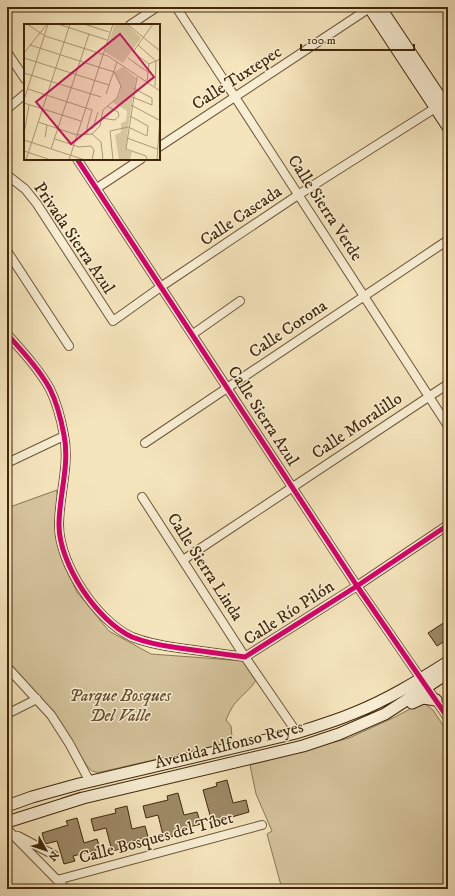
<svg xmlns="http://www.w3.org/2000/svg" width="455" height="896" viewBox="0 0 455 896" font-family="'IM FELL DW Pica',serif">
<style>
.green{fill:#d6c59e;stroke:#8b7654}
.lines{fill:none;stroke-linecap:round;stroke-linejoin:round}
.stream{stroke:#877250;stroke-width:2.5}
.building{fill:#9e8a67;stroke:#402709}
.street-casing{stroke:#6d5636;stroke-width:10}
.secondary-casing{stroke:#402709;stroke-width:13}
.street{stroke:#f8eed4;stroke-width:8}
.secondary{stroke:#f8eed4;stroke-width:11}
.cycleway-casing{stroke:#f8eed4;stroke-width:8}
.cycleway{stroke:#d6006c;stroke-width:5}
.labels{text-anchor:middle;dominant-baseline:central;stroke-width:3;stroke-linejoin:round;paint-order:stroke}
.street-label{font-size:17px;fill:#402709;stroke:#f8eed4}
.park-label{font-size:17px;font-style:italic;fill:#664e2e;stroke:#f8eed4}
.inset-road{fill:none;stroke:#ad9975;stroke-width:1}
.view{fill:#c2185b;fill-opacity:0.15;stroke:#c2185b;stroke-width:2}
.inset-edge{fill:none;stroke:#402709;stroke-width:2}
</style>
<rect width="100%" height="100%" fill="#f5e5bd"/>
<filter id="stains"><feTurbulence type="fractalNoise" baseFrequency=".005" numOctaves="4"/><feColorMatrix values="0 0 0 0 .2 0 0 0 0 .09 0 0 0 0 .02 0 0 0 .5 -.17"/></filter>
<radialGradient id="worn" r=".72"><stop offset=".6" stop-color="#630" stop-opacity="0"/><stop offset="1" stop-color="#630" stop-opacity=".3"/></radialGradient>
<path class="green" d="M57 490V532L64 564 77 592 109 631 151 654 246 661 258 675C255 686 245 692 238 700 232 706 229 713 226 720L231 726 232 737 228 743 101 772C94 773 91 771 87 766L53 713 7 663V508Z
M424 703 433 710 448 733V889H282L267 834 272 831 256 794 250 765 349 738 395 717 419 704Z"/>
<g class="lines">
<path class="stream" d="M62 799 80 793"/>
</g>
<path class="building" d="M448 620V639L437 646 428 633Z
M227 780 233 803 246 800 249 812 225 819 226 822 213 826 203 790 217 786 216 783Z
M178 793 184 815 197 812 201 824 174 831 176 835 164 839 158 815 146 818 143 806 168 800 167 796Z
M127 806 132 829 145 826 148 837 123 844 124 848 112 851 106 828 94 831 91 819 116 813 115 809Z
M77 818 84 843 97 839 100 849 73 856 75 861 64 864 57 841 45 844 42 833 68 825 66 821Z"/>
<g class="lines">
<g class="street-casing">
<path id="street" d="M176 7 235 97 448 426
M130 25 157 7
M7 52 25 79
M7 109 25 94
M159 147 371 7
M77 159 357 586 448 718
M7 175 25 189 37 204 113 321 162 286 298 195 440 105
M7 185 11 178
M97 188 141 159
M7 251 69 346
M7 334C22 351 39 369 50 389 57 403 61 419 64 435 70 465 59 495 59 525 59 564 97 621 132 637 147 643 164 646 179 648 201 651 223 654 245 657L357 586 448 525
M193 334 240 301
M145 443 448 240
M7 463 64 436
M142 497 245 657 293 727 296 733
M183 560 448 384
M7 667 51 715 69 743 90 782
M7 714 37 699
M7 829 66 889
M18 836 54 855
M57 880 262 825
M263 889H268"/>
</g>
<g class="secondary-casing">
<path id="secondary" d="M369 7 448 127
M380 7 448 109
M412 703 423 698 436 700
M7 806 32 797 79 784 296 733C315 727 335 721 354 713 387 700 418 681 448 662
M7 822 83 798 303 746 339 734 385 714 448 673"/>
</g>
<use href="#street" class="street"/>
<use href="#secondary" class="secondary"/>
<g class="cycleway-casing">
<path id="cycleway" d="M77 159 357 586 448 718
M7 334C22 351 39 369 50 389 57 403 61 419 64 435 70 465 59 495 59 525 59 564 97 621 132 637 147 643 164 646 179 648 201 651 223 654 245 657L357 586 448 525"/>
</g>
<use href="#cycleway" class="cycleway"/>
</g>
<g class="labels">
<g class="street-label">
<text transform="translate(237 78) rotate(-33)">Calle Tuxtepec</text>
<text transform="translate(325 208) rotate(57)">Calle Sierra Verde</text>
<text transform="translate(241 216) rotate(-34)">Calle Cascada</text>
<text transform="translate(74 238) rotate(56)">Privada Sierra Azul</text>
<text transform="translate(288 329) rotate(-34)">Calle Corona</text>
<text transform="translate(263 416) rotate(57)">Calle Sierra Azul</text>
<text transform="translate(357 426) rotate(-34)">Calle Moralillo</text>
<text transform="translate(205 567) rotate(57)">Calle Sierra Linda</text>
<text transform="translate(289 613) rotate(-33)">Calle Río Pilón</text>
<text transform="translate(229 745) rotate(-14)">Avenida Alfonso Reyes</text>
<text transform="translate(156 838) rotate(-15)">Calle Bosques del Tíbet</text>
</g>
<g class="park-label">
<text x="120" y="696">Parque Bosques<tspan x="120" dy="20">Del Valle</tspan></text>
</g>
</g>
<g transform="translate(24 24)">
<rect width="136" height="136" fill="#f5e5bd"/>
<path d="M91 0H102L117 14 99 39 81 28ZM99 43 112 54 104 103 102 126 108 128 106 136H95L91 111 97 108V99L102 97 103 87 88 78 95 72 97 63 90 48Z" fill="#d6c59e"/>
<path class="inset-road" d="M3 0 21 12 84 32 136 67M34 0 83 16M60 0 85 8M103 0 136 27M6 21 90 48 97 62 93 74 79 86 76 102 68 110 53 111 14 98M114 21 132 37 131 62M0 29 23 0M0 34 85 61M104 34 125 49M125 40 136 35M0 49 77 73M113 53 102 125 122 132 123 136M123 58 125 40 109 28 129 0M4 65 68 86 63 104V111M82 70 93 38M108 73 128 81V74L109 64M0 76 24 0M0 79 57 97M107 81 135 96M77 94 91 96 95 92 94 88 83 82M63 106 69 104 74 88M86 107 104 103 123 112 124 102 106 92M86 107 89 136M0 110 5 81M68 110 77 118 79 136M21 113 23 101M103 114 133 125M31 115 55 123 67 122 70 126 68 136M0 116 61 136M27 125 65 10M0 127 27 136M2 136 46 0M45 136 89 0M133 136 136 92"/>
<path class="view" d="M96 10 130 53 47 120 12 78Z"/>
<rect width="136" height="136" class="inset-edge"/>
</g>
<rect width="455" height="896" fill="none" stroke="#f5e5bd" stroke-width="24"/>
<rect x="8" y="8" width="439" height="880" fill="none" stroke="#402709" stroke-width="2"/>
<rect x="12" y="12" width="431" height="872" fill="none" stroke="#402709"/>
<g transform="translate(46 850) rotate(129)" stroke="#f8eed4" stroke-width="3" paint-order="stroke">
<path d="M0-3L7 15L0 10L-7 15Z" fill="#402709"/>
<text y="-6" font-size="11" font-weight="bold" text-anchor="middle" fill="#402709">N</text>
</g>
<path d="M301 44v6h113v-6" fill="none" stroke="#402709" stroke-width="2"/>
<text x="307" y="44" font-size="12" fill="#402709" stroke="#f8eed4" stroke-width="3" paint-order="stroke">100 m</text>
<rect width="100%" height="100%" filter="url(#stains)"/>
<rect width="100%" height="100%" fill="url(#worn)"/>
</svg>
